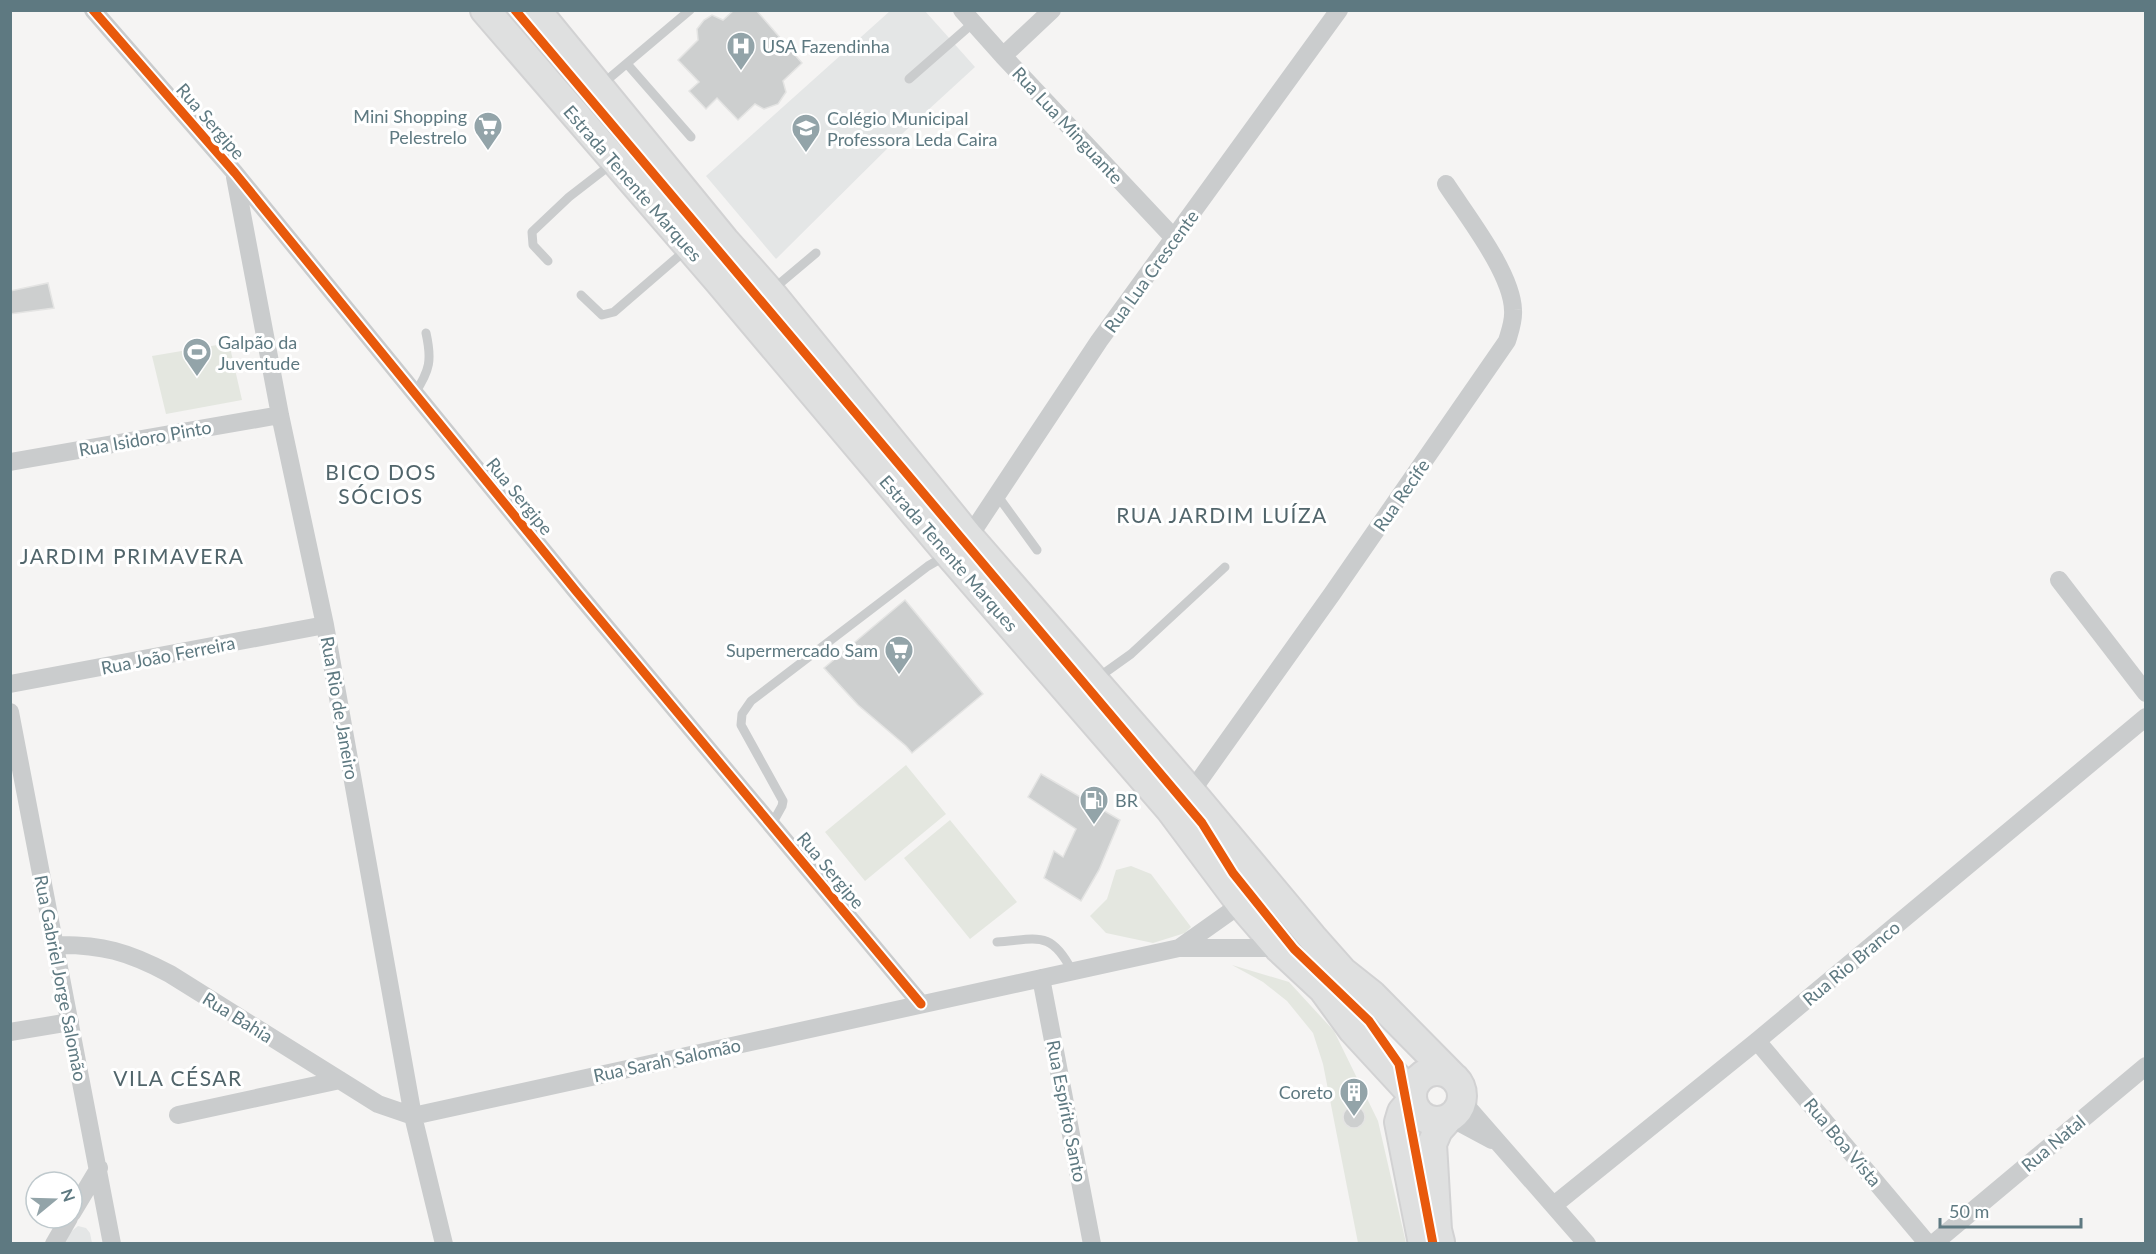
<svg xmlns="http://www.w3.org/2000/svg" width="2156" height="1254" viewBox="0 0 2156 1254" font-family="Lato,sans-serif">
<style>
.built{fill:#e4e6e6}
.green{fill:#e4e7e0}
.building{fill:#cdcfcf;stroke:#e4e4e3;stroke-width:1.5}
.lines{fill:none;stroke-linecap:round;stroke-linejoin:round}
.primary-casing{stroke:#d2d2d3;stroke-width:32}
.service{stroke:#cacccd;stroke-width:9}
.minor{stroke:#cacccd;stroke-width:18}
.primary{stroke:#dfe0e0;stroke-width:28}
.cycleway-casing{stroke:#fff;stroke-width:13}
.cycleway{stroke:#e8590c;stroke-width:9}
.labels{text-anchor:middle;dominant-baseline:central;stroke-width:6;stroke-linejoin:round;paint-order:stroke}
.poi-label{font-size:18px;fill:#5e7981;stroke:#fff;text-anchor:start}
.street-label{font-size:18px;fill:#5e7981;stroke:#fff}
.quarter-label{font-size:21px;letter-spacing:1.5px;fill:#51656b;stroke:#fff}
</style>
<rect width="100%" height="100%" fill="#f5f4f3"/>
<path class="built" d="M890 11H925L975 67 903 133 776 259 706 176Z
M78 1226 86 1228 90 1233 92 1243 61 1244 63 1238Z"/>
<path class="green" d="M229 343 242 400 166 414 152 356Z
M906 765 946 814 865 881 825 832Z
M950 820 1017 902 970 939 904 858Z
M1131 866 1151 874 1191 927 1185 933 1153 943 1106 933 1090 916 1107 899 1116 870Z
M1232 965 1289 982 1334 1031 1378 1121 1406 1243H1358L1323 1064 1313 1033 1287 1001 1263 982Z"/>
<path class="building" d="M734 10H756L802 63 783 81 786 92 778 104 764 109 755 104 738 120 717 98 706 109 689 91 699 82 678 60 698 40 697 29 704 20 712 15 723 20Z
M48 283 54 308 10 314V291Z
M905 600 983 694 912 753 906 746 858 705 824 668Z
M1041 774 1120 820 1099 870 1081 901 1044 878 1054 851 1063 857 1076 829 1028 797Z
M1343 1117a11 11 0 1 1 22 0a11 11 0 1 1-22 0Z"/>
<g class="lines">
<g class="primary-casing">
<path id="primary" d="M485 10 718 280 949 554 1170 809 1241 904 1279 948 1323 989 1353 1030 1412 1094
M536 10 724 240 770 292 969 537 1191 792 1312 937 1343 972 1372 995 1452 1076
M1412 1096a25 25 0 1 1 50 0a25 25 0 1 1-50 0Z
M1412 1100 1402 1112 1399 1122 1423 1244
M1440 1242 1437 1230 1432 1144 1438 1130 1447 1120"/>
</g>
<path class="service" d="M628 65 691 137
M909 79 973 23
M600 86 690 10
M548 261 533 245 532 232 569 197 613 163
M772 290 816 253
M581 295 602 315 614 312 687 249
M415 393C430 370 432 360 426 333
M997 495 1037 550
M1096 679 1131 654 1225 567
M772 824 782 806 783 801 741 725 742 714 751 701 928 566 947 555
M997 942C1038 939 1051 930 1072 971"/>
<path class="minor" d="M93 10 235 173 576 591 921 1004
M962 10 1003 56 1174 238
M1003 56 1052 10
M235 177 280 415 325 625 413 1116 444 1244
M10 462 280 415
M969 537 1099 341 1339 10
M2059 580 2146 693
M10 684 325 625
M10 712 112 1244
M1191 792 1332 594 1507 341C1510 331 1514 321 1513 310 1512 273 1466 215 1446 184
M55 945C101 944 129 952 170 974L378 1104 413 1116 1179 948H1279
M1179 948 1241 904
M1041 978 1092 1244
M10 1032 70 1022
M1757 1041 1928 1244
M1462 1101 1587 1244
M178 1115 340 1080
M1451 1118 1492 1140
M1554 1205 1757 1041 2146 717
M72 1213 99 1168
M54 1244 69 1218
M1933 1244 2146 1066"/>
<use href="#primary" class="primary"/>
<g class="cycleway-casing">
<path id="cycleway" d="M93 10 235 173 576 591 921 1004
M515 10 1202 823 1233 873 1294 949 1369 1021 1399 1064 1433 1244"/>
</g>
<use href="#cycleway" class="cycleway"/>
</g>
<defs>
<g id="hospital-pin" transform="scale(1.5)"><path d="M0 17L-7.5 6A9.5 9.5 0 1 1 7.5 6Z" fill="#93a4a9" stroke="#fff"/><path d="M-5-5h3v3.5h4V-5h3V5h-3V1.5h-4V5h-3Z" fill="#fff"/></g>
<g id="supermarket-pin" transform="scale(1.5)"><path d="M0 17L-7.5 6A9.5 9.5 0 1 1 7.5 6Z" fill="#93a4a9" stroke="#fff"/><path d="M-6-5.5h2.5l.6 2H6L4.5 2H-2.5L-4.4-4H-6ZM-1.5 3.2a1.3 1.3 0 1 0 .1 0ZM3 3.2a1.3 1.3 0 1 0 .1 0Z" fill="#fff"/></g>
<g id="school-pin" transform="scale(1.5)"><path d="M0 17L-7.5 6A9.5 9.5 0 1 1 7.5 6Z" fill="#93a4a9" stroke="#fff"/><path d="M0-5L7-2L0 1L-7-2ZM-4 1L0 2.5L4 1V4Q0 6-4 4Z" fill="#fff"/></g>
<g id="stadium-pin" transform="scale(1.5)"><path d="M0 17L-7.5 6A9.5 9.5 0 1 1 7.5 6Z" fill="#93a4a9" stroke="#fff"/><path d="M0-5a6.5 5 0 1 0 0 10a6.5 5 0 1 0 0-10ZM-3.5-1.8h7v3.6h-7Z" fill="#fff"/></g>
<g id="fuel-pin" transform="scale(1.5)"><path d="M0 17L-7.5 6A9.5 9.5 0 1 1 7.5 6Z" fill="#93a4a9" stroke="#fff"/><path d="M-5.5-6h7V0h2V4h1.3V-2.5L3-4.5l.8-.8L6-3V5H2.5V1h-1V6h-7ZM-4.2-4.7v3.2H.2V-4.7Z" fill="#fff"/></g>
<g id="building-pin" transform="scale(1.5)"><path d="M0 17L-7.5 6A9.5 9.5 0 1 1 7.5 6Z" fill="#93a4a9" stroke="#fff"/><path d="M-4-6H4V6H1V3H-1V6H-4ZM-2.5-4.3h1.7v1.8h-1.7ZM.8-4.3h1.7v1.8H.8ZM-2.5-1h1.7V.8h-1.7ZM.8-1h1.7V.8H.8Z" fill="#fff"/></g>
</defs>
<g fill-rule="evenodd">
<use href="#hospital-pin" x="741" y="46"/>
<use href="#supermarket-pin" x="488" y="126"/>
<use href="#school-pin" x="806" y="128"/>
<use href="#stadium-pin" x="197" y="352"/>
<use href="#supermarket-pin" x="899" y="650"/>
<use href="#fuel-pin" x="1094" y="800"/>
<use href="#building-pin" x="1354" y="1092"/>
</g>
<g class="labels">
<g class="poi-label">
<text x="762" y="46">USA Fazendinha</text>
<text x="467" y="116" text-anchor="end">Mini Shopping<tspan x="467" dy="21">Pelestrelo</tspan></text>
<text x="827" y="118">Colégio Municipal<tspan x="827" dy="21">Professora Leda Caira</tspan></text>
<text x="218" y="342">Galpão da<tspan x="218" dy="21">Juventude</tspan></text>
<text x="878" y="650" text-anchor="end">Supermercado Sam</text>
<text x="1115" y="800">BR</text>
<text x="1333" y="1092" text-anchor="end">Coreto</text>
</g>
<g class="street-label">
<text transform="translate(211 121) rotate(49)">Rua Sergipe</text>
<text transform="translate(1068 125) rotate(47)">Rua Lua Minguante</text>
<text transform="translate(633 183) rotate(49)">Estrada Tenente Marques</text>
<text transform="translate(1151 271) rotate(-54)">Rua Lua Crescente</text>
<text transform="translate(145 438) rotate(-10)">Rua Isidoro Pinto</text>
<text transform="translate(1401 495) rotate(-55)">Rua Recife</text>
<text transform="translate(520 496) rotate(51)">Rua Sergipe</text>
<text transform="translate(949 553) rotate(49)">Estrada Tenente Marques</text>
<text transform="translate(168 655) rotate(-11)">Rua João Ferreira</text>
<text transform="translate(340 708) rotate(80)">Rua Rio de Janeiro</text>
<text transform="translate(831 870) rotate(50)">Rua Sergipe</text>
<text transform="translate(1851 963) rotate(-40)">Rua Rio Branco</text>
<text transform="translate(61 978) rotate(79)">Rua Gabriel Jorge Salomão</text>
<text transform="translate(238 1017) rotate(32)">Rua Bahia</text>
<text transform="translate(667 1060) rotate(-12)">Rua Sarah Salomão</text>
<text transform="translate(1067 1111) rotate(79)">Rua Espírito Santo</text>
<text transform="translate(1843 1142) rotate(50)">Rua Boa Vista</text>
<text transform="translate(2053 1143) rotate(-40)">Rua Natal</text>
</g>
<g class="quarter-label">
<text x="381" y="471">BICO DOS<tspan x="381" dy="24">SÓCIOS</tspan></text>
<text x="1222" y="514">RUA JARDIM LUÍZA</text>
<text x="132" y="555">JARDIM PRIMAVERA</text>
<text x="178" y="1077">VILA CÉSAR</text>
</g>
</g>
<rect width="2156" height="1254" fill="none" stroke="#5e7981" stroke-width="24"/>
<g transform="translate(54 1200) rotate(71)"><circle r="28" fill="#ffffff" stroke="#bfc9cd" stroke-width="1.5"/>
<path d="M0-4.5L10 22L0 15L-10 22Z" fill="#93a4a9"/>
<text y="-9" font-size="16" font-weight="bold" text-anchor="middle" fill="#5e7981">N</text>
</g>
<path d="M1940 1218v9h141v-9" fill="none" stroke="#5e7981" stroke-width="3"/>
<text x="1949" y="1218" font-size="18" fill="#5e7981" stroke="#ffffff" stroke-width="4.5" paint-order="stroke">50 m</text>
</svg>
